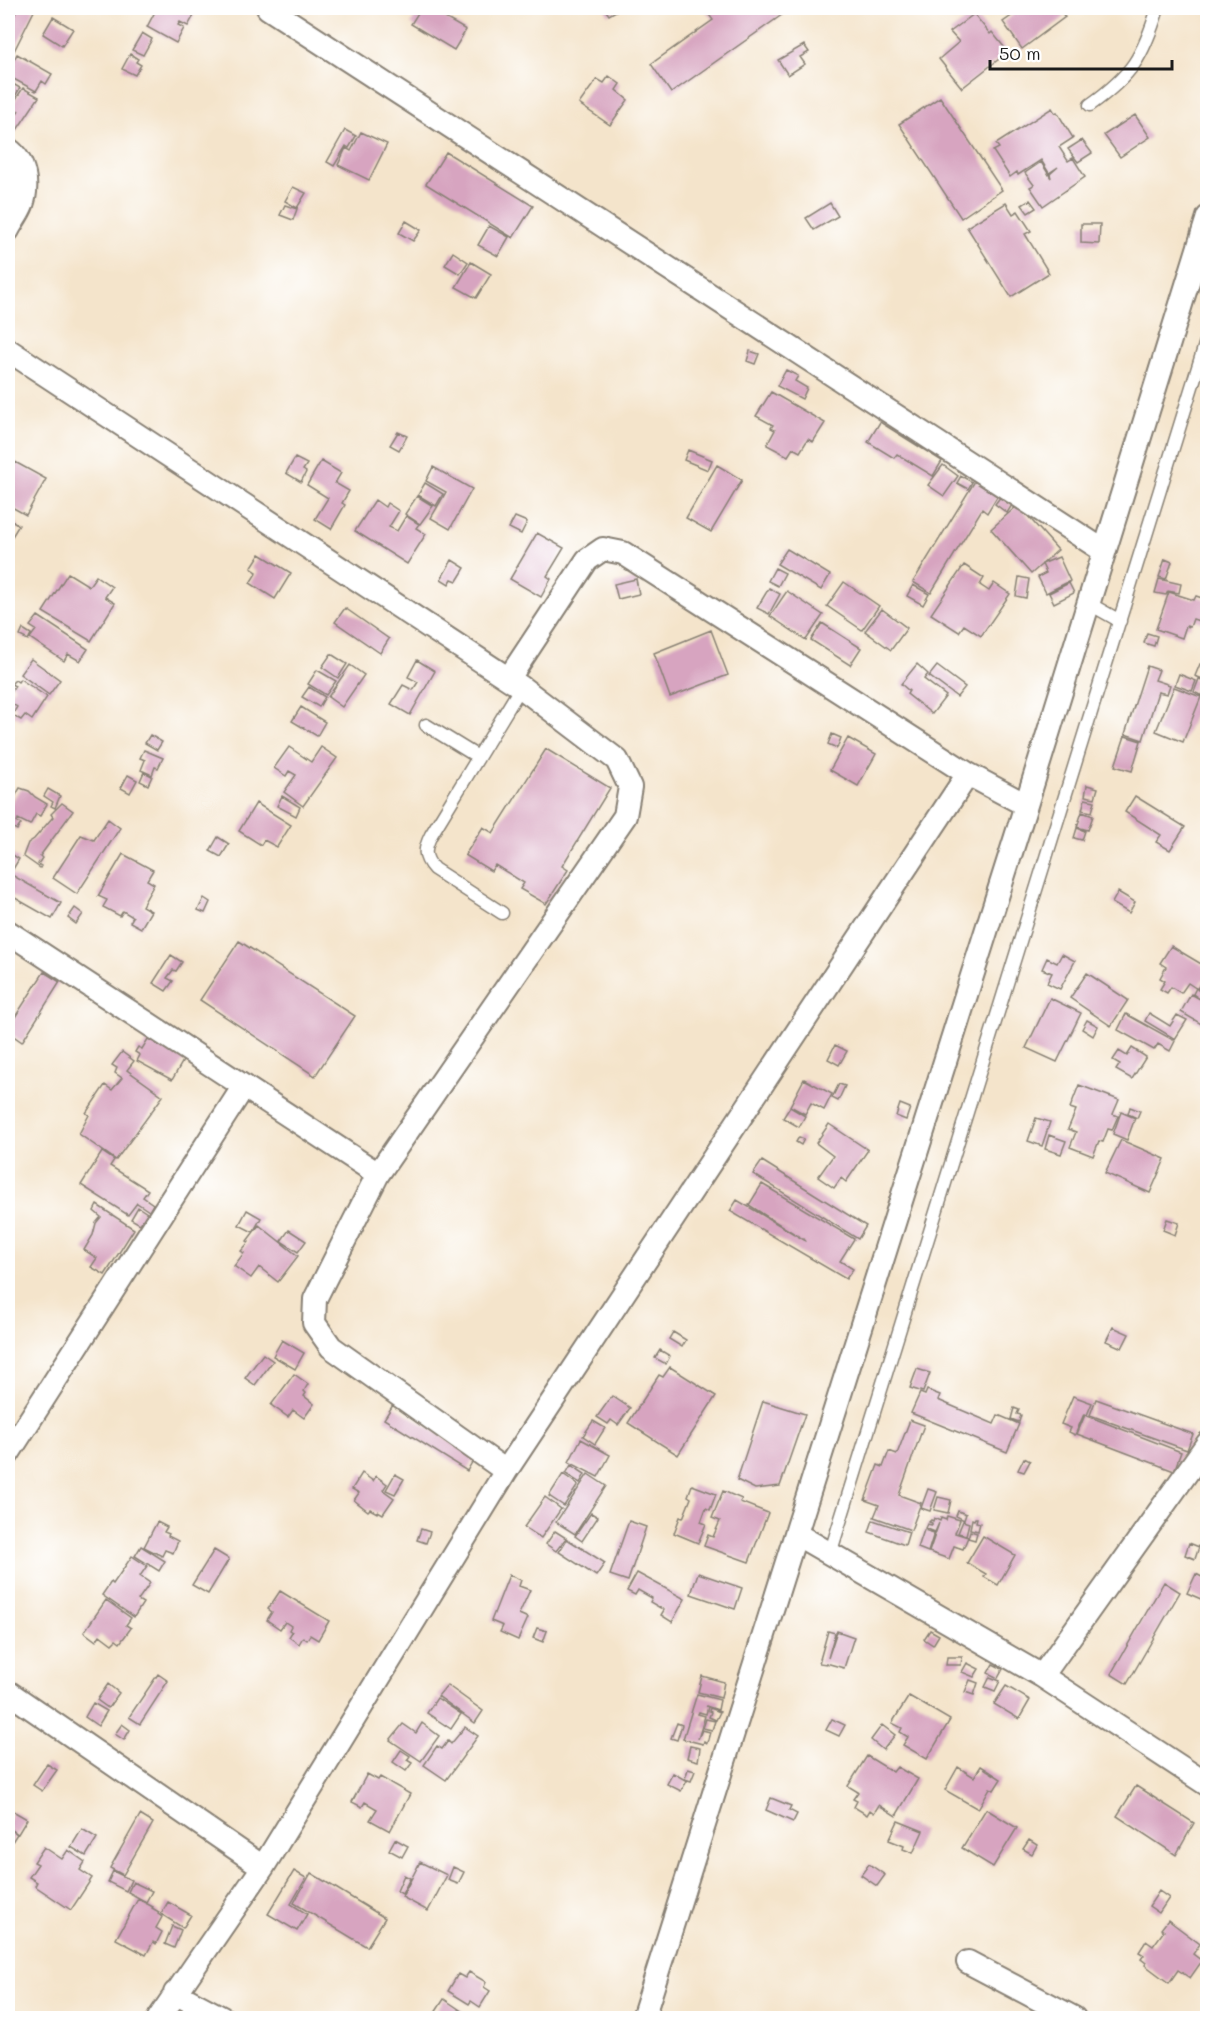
<svg xmlns="http://www.w3.org/2000/svg" width="1215" height="2026" viewBox="0 0 1215 2026" font-family="Mali,sans-serif">
<style>
.building{fill:#d7a4c0}
.lines{fill:none;stroke-linecap:round;stroke-linejoin:round}
.service-casing{stroke:#888074;stroke-width:15}
.minor-casing{stroke:#888074;stroke-width:26}
.service{stroke:#fff;stroke-width:12}
.minor{stroke:#fff;stroke-width:22}
</style>
<rect width="100%" height="100%" fill="#fff"/>
<filter id="ink" filterUnits="userSpaceOnUse"><feTurbulence type="fractalNoise" baseFrequency=".0167" numOctaves="2"/><feDisplacementMap in="SourceGraphic" scale="12" xChannelSelector="R" yChannelSelector="G"/><feConvolveMatrix kernelMatrix="1 2 1 2 8 2 1 2 1" color-interpolation-filters="sRGB"/></filter>
<filter id="wash" filterUnits="userSpaceOnUse"><feTurbulence type="fractalNoise" baseFrequency=".008" numOctaves="4" result="noise"/><feDisplacementMap in="SourceGraphic" scale="24" xChannelSelector="R" yChannelSelector="G"/><feGaussianBlur stdDeviation="1.35" result="paint"/><feColorMatrix in="noise" values="0 0 0 0 0 0 0 0 0 0 0 0 0 0 0 0 0 1.4 0 .05"/><feComposite in="paint" operator="in"/></filter>
<g filter="url(#wash)">
<rect width="100%" height="100%" fill="#f4e4cb"/>
<g id="blocks">
<path class="building" d="M18 8 35 9 13 53 8 50V13L14 16Z
M157 8H198L188 26 180 22 178 25 184 28 176 43 147 27Z
M421 8H428L466 30 454 50 411 24Z
M604 8H621L609 15Z
M704 8H782L786 12 671 93 651 64 713 20Z
M1023 8H1058L1065 17 1022 49 1003 22Z
M974 14 990 34 992 32 1008 52 962 88 939 59 959 42 950 32Z
M53 17 73 29 62 46 43 34Z
M142 33 152 39 143 55 132 50Z
M804 45 809 52 800 57 805 64 788 75 778 60Z
M17 54 52 74 46 84 42 81 36 91 8 76V72Z
M130 54 138 59 136 62 141 65 135 75 122 69Z
M609 76 620 84 616 90 628 100 610 125 579 104 597 79 604 83Z
M13 84 20 88 8 108V93Z
M23 88 39 97 13 136 8 132V127L19 110 8 125V111Z
M940 97 1002 190 961 218 899 124Z
M1052 108 1055 113 1057 112 1073 138 1059 147 1068 161 1073 158 1085 177 1043 206 1030 187 1034 185 1025 173 1041 162 1051 178 1050 174 1058 167 1049 173 1041 160 1018 175 1017 172 1010 177 993 151 999 148 996 144Z
M1135 115 1150 137 1120 157 1104 135Z
M345 130 356 136 349 148 346 146 334 166 327 162Z
M361 132 387 144 369 180 338 165 346 148 351 151Z
M1082 140 1092 153 1078 162 1068 149Z
M446 152 533 206 513 238 426 184Z
M293 187 306 193 297 208 285 201Z
M1030 200 1036 208 1028 213 1022 205Z
M830 203 838 216 814 230 806 218Z
M1006 203 1013 214 1018 211 1031 231 1025 234 1049 273 1011 297 967 227Z
M285 205 297 209 293 220 280 215Z
M406 221 421 230 413 241 399 233Z
M1081 224H1100L1099 244 1081 243Z
M489 226 509 237 498 256 478 245Z
M453 252 468 262 460 274 445 265Z
M471 262 491 274 476 298 456 287Z
M750 351 759 354 755 364 747 361Z
M786 370 798 376 795 381 807 388 802 399 777 386Z
M771 392 825 423 813 442 808 439 800 452 793 448 788 456 767 445 775 430 771 428 773 425 756 416Z
M880 422 942 461 933 476 897 454 894 458 868 442Z
M398 432 407 436 399 450 390 445Z
M688 450 712 460 708 470 684 460Z
M295 458 307 464 303 470 306 472 301 482 286 473Z
M321 461 341 473 335 483 349 491 342 503 345 505 331 529 315 519 328 498 307 485Z
M15 462 46 479 26 515 8 505V488L10 484 8 482V475Z
M717 465 742 480 711 532 686 518Z
M943 465 958 476 944 496 928 485Z
M433 467 472 489 450 529 431 518 446 492 426 481Z
M961 476 972 482 968 489 957 483Z
M975 481 998 495 987 513 982 509 931 593 913 582Z
M425 483 443 494 436 506 418 495Z
M417 496 433 506 420 524 405 514Z
M1001 496 1012 505 1007 513 995 504Z
M375 500 385 507 387 503 399 511 389 527 397 531 406 516 419 524 416 528 426 534 407 564 355 531Z
M1018 505 1058 550 1031 574 991 529Z
M515 517 527 522 521 534 509 528Z
M8 518 19 525 8 543Z
M537 533 564 548 547 576 551 579 541 597 510 579Z
M787 549 830 575 821 590 777 564Z
M260 554 291 573 275 599 250 583 257 572 251 568Z
M1059 557 1070 581 1046 593 1038 577 1046 573 1042 564Z
M1165 559 1172 562 1166 579 1159 577Z
M452 560 465 568 457 581 452 579 449 584 441 579Z
M964 565 984 578 980 585 989 591 994 583 1010 594 981 636 964 625 959 632 931 614Z
M775 568 785 573 778 586 768 581Z
M68 573 89 586 96 576 112 587 105 597 115 603 91 641 43 612Z
M1019 577 1029 579 1026 598 1016 596Z
M636 579 639 594 618 599 614 584Z
M1159 579 1181 584 1179 593 1168 591 1166 595 1155 593Z
M844 582 879 606 862 630 827 606Z
M1069 583 1074 593 1054 603 1049 593Z
M913 585 929 594 923 605 907 596Z
M769 588 780 594 769 614 757 608Z
M787 591 823 615 806 640 770 616Z
M1169 592 1194 600 1196 596 1208 600V624L1193 619 1190 627 1186 626 1182 638 1156 629Z
M345 608 389 639 380 653 335 622Z
M882 609 907 628 891 650 865 631Z
M38 616 88 649 80 661 68 654 64 661 30 638 36 630 30 626Z
M822 623 861 648 850 665 811 640Z
M23 629 31 634 28 640 20 636Z
M711 630 728 675 670 697 654 653Z
M1147 633 1157 636 1154 646 1144 643Z
M331 654 347 664 338 678 322 667Z
M31 659 60 680 49 695 20 674Z
M417 660 435 671 410 715 391 704 403 685 413 690 418 682 408 677Z
M917 664 928 674 924 679 946 696 932 714 907 694 909 691 901 684Z
M1200 664 1208 668V681L1195 676Z
M350 665 364 675 342 707 328 697Z
M937 666 965 687 957 697 929 676Z
M1147 666 1159 670 1155 680 1170 685 1167 694 1158 692 1143 740 1125 734Z
M317 670 336 681 326 695 308 684Z
M1179 674 1196 681 1192 691 1175 685Z
M20 679 47 697 32 720 25 715 21 720 12 715 17 707 8 701V697L15 686 11 684 15 680 18 682Z
M1199 679 1208 682 1202 696 1194 692Z
M309 687 325 697 319 707 302 697Z
M1174 687 1201 697 1183 742 1156 731Z
M301 707 325 722 317 736 292 721Z
M832 734 841 738 837 748 828 744Z
M150 735 162 742 157 750 145 743Z
M1125 736 1141 741 1132 771 1115 766Z
M848 738 876 754 858 786 830 770Z
M289 747 311 762 321 747 337 758 303 806 284 792 296 775 289 771 286 776 274 768Z
M546 749 610 788 562 866 568 870 546 904 520 889 524 883 495 865 491 871 465 855 483 827 493 833Z
M144 750 163 758 158 768 155 767 152 775 141 770 145 760 140 758Z
M144 772 152 776 148 785 140 781Z
M128 775 137 780 130 793 121 788Z
M1087 785 1098 788 1095 798 1085 796Z
M20 788 29 791 35 797 47 804 40 816 36 814 30 825 18 819 17 822 21 824 17 830 8 825V809Z
M48 789 60 796 55 808 51 806 53 802 44 796Z
M282 796 300 807 296 816 277 806Z
M1135 796 1185 827 1170 850 1156 842 1161 835 1125 812Z
M1085 799 1095 801 1092 812 1082 810Z
M62 803 73 811 40 856 42 858 38 864 41 866 40 868 23 856 28 843 34 839 53 817 51 814Z
M256 803 291 825 277 847 264 840 261 845 239 831Z
M1082 812 1093 816 1088 830 1077 827Z
M108 819 120 828 77 894 53 878 81 835 94 840Z
M1077 828 1085 831 1082 840 1074 838Z
M218 837 229 844 221 857 210 851Z
M8 852 19 859 10 874 61 903 52 919 8 894Z
M123 854 153 870 147 880 154 884 142 906 151 911 141 928 130 922 133 917 123 911 120 916 103 907 107 900 98 896Z
M1118 892 1135 902 1129 913 1112 903Z
M204 898 210 902 205 913 198 910Z
M75 908 83 914 76 924 68 918Z
M239 941 355 1016 315 1076 200 1000Z
M1171 946 1208 968V982L1203 979 1197 989 1188 983 1181 993 1171 987 1167 993 1160 989 1165 981 1160 978 1166 967 1160 963Z
M1062 954 1075 961 1060 989 1047 983 1052 973 1042 969 1047 958 1057 963Z
M171 955 182 962 176 971 173 970 167 978 173 981 166 991 153 983Z
M44 972 60 982 22 1042 8 1032V1028Z
M1087 973 1128 1000 1111 1026 1070 998Z
M1204 981 1208 983V1028L1181 1012 1191 994 1200 999 1193 994 1196 988 1198 990Z
M1050 998 1081 1013 1057 1062 1026 1048Z
M1149 1013 1170 1026 1177 1015 1187 1020 1175 1039 1145 1021Z
M1126 1014 1175 1041 1170 1051 1158 1044 1154 1050 1118 1030Z
M1087 1020 1098 1026 1093 1036 1082 1029Z
M148 1039 184 1059 172 1080 137 1061 140 1055 135 1052 138 1047 142 1049Z
M835 1045 847 1051 839 1065 828 1059Z
M1132 1048 1146 1057 1132 1079 1116 1070 1120 1064 1113 1060 1119 1051 1127 1056Z
M122 1052 134 1061 127 1070 163 1096 116 1160 79 1134 89 1115 86 1113 105 1085 112 1090 122 1078 115 1073 117 1068 112 1065Z
M804 1079 832 1094 824 1110 811 1103 805 1114 790 1106Z
M839 1084 845 1086 838 1101 832 1098Z
M1079 1085 1119 1100 1113 1114 1118 1116 1112 1130 1108 1129 1103 1142 1099 1141 1093 1156 1070 1147 1076 1132 1068 1129 1076 1110 1070 1108Z
M900 1104 910 1108 906 1120 896 1116Z
M790 1107 805 1116 799 1127 783 1118Z
M1130 1107 1140 1111 1137 1118 1128 1114Z
M1121 1112 1135 1118 1127 1140 1113 1134Z
M1036 1118 1050 1122 1042 1146 1028 1141Z
M829 1124 868 1150 846 1182 841 1178 834 1188 818 1177 833 1156 816 1143Z
M1049 1135 1066 1141 1061 1154 1045 1149Z
M799 1137 804 1139 801 1145 796 1142Z
M1121 1140 1165 1159 1150 1193 1105 1173Z
M102 1152 114 1160 110 1166 148 1190 143 1197 153 1204 149 1211 137 1203 128 1215 81 1185Z
M762 1161 866 1226 858 1239 753 1174Z
M762 1184 854 1239 840 1261 853 1269 846 1279 730 1211 737 1200 806 1241 749 1205Z
M97 1205 134 1229 105 1275 91 1267 97 1258 84 1250 93 1235 96 1223 101 1217 94 1211Z
M138 1207 147 1213 140 1224 131 1219Z
M247 1210 261 1218 253 1232 239 1225Z
M1167 1219 1179 1223 1175 1235 1163 1230Z
M259 1225 298 1256 278 1282 259 1267 251 1278 234 1266 244 1253 241 1251 249 1242 247 1241Z
M289 1230 306 1241 298 1252 281 1241Z
M1113 1327 1129 1334 1122 1348 1106 1341Z
M673 1332 686 1340 682 1347 669 1339Z
M282 1340 304 1353 295 1369 273 1356Z
M660 1350 670 1356 666 1364 655 1358Z
M263 1354 273 1361 255 1385 245 1378Z
M670 1367 716 1396 678 1455 628 1423 659 1375 663 1377Z
M917 1369 930 1373 923 1392 910 1388Z
M294 1374 308 1384 304 1391 306 1393 304 1396 314 1404 304 1418 293 1410 288 1417 271 1405Z
M927 1390 940 1395 938 1400 994 1424 998 1415 1019 1424 1007 1452 911 1413 920 1393 925 1395Z
M612 1396 630 1408 618 1425 611 1420 608 1424 597 1417Z
M1073 1396 1092 1403 1087 1415 1084 1414 1075 1435 1069 1432 1071 1428 1061 1424Z
M1096 1399 1193 1434 1187 1450 1090 1415Z
M763 1401 805 1414 780 1486 755 1489 737 1480Z
M393 1405 475 1457 467 1471 384 1419Z
M1014 1408 1019 1410 1017 1414 1021 1415 1019 1422 1011 1419Z
M1085 1415 1181 1452 1174 1471 1077 1434Z
M910 1420 924 1425 899 1495 921 1503 911 1530 874 1517 879 1505 865 1500 878 1465 883 1467 889 1451 897 1454Z
M593 1421 605 1428 595 1444 583 1436Z
M581 1439 610 1455 598 1477 569 1462Z
M1024 1458 1030 1461 1024 1472 1018 1470Z
M571 1465 585 1474 580 1483 566 1474Z
M362 1473 373 1481 376 1476 387 1484 383 1490 394 1498 383 1514 378 1511 377 1513 370 1509 368 1511 354 1500 359 1493 352 1489Z
M395 1474 404 1479 395 1494 386 1490Z
M563 1474 578 1485 564 1506 549 1496Z
M588 1474 606 1486 575 1534 556 1522Z
M692 1485 716 1494 710 1510 706 1508 701 1522 706 1524 698 1543 674 1533 680 1517 683 1518 691 1498 688 1496Z
M928 1489 937 1492 930 1511 921 1508Z
M723 1491 742 1499 740 1502 768 1513 749 1562 704 1546 708 1535 713 1537 720 1521 712 1518Z
M545 1497 561 1509 541 1538 524 1527Z
M938 1497 951 1500 948 1513 934 1510Z
M958 1511 966 1514 964 1520 956 1516Z
M591 1513 598 1517 582 1541 575 1536Z
M947 1516 960 1520 955 1533 968 1537 963 1549 954 1546 949 1559 929 1552 939 1523 935 1532 925 1528 927 1524 932 1525V1523L929 1522 931 1520 933 1521 934 1518 940 1521 941 1518 946 1520Z
M975 1518H977L976 1522 980 1523 978 1531 970 1529 972 1519 974 1520Z
M873 1520 909 1532 905 1545 869 1532Z
M629 1521 646 1527 628 1581 610 1575Z
M963 1521 969 1523 966 1535 958 1533Z
M157 1522 167 1527 164 1532 169 1534 168 1536 178 1541 173 1553 165 1550 162 1556 144 1547Z
M421 1529 430 1532 426 1543 417 1540Z
M924 1530 934 1533 928 1552 918 1548Z
M555 1531 566 1538 556 1551 546 1544Z
M970 1531 977 1533 975 1540 968 1538Z
M983 1536 1015 1555 998 1585 984 1577 986 1574 967 1563Z
M567 1539 605 1563 596 1576 559 1552Z
M1189 1543 1199 1547 1195 1559 1185 1555Z
M141 1546 165 1561 159 1571 135 1556Z
M214 1550 229 1559 208 1594 192 1585Z
M132 1556 147 1566 140 1576 150 1583 138 1600 143 1603 134 1617 102 1595 111 1582 113 1584Z
M637 1573 685 1599 672 1622 661 1615 664 1610 650 1602 652 1598 638 1590 635 1595 627 1591Z
M698 1573 742 1588 735 1609 691 1594Z
M1196 1574 1208 1580V1602L1187 1593Z
M509 1575 521 1580 519 1586 530 1590 519 1614 528 1618 518 1640 500 1632 503 1626 491 1621Z
M1164 1582 1180 1592 1127 1684 1111 1674Z
M280 1591 329 1621 318 1640 310 1635 307 1640 303 1637 299 1644 289 1637 292 1632 289 1630 291 1626 285 1622 280 1629 267 1620 272 1612 268 1609Z
M106 1600 131 1618 126 1625 131 1628 120 1643 116 1640 112 1644 100 1635 96 1641 84 1632Z
M537 1628 547 1631 543 1642 533 1638Z
M930 1630 939 1635 933 1645 924 1639Z
M828 1631 835 1633 828 1658 837 1631 854 1637 844 1668 826 1663V1664L819 1663Z
M947 1657H962L961 1665H946Z
M967 1663 979 1669 974 1677 962 1672Z
M993 1664 1003 1669 998 1678 988 1673Z
M158 1674 168 1681 140 1724 129 1717Z
M702 1676 724 1682 721 1698 698 1692Z
M990 1677 1000 1681 995 1691 985 1687Z
M970 1680 978 1683 974 1695 965 1692Z
M108 1684 119 1693 108 1708 97 1700Z
M447 1685 483 1711 475 1723 438 1696Z
M1006 1686 1030 1700 1019 1719 994 1704Z
M697 1694 720 1700 718 1710 706 1706 708 1707 706 1714 699 1712 698 1714 705 1716 698 1739 702 1730 710 1732 707 1743 704 1741 703 1744 683 1739Z
M909 1696 950 1720 927 1759 903 1745 908 1737 900 1732 902 1728 892 1723Z
M437 1698 461 1714 451 1729 427 1713Z
M93 1703 107 1711 98 1726 85 1717Z
M710 1708 720 1712 716 1720 709 1717 711 1712 709 1711Z
M706 1719 715 1721 712 1730 703 1728Z
M832 1719 845 1725 839 1736 826 1730Z
M422 1723 439 1736 421 1761 390 1740 403 1724 416 1733Z
M677 1723 682 1725 677 1740 671 1738Z
M122 1724 130 1730 124 1740 115 1734Z
M882 1725 895 1735 883 1750 871 1740Z
M465 1727 478 1736 446 1780 424 1765 437 1746 442 1749 448 1741 451 1744Z
M690 1746 700 1748 698 1761 687 1758Z
M401 1750 410 1756 407 1760 412 1763 406 1771 393 1762Z
M867 1756 893 1772 897 1767 918 1779 896 1816 879 1805 874 1813 870 1810 867 1815 854 1807 857 1801 853 1799 858 1792 848 1786Z
M47 1764 57 1770 42 1791 33 1785Z
M981 1766 1001 1779 994 1790 990 1788 978 1809 945 1790 958 1767 974 1777Z
M688 1769 695 1771 691 1781 685 1779Z
M673 1773 687 1781 681 1791 667 1784Z
M367 1774 378 1780 380 1777 410 1794 390 1831 370 1820 377 1809 365 1802 362 1807 352 1802Z
M1136 1786 1194 1823 1176 1855 1117 1816Z
M771 1798 791 1806 789 1810 797 1814 793 1822 766 1810Z
M986 1809 1017 1828 993 1867 962 1848Z
M13 1811 27 1819 18 1834 8 1827V1820Z
M140 1815 153 1823 123 1875 110 1868Z
M898 1821 923 1831 913 1853 903 1849 904 1846 889 1840Z
M8 1828 17 1834 8 1848Z
M82 1829 97 1838 86 1856 71 1847Z
M395 1839 408 1846 402 1857 389 1850Z
M1029 1840 1037 1845 1032 1854 1023 1849Z
M44 1847 62 1859 68 1850 85 1862 80 1870 92 1878 71 1910 35 1886 37 1882 29 1877 38 1864 34 1862Z
M420 1862 447 1875 428 1911 402 1897Z
M869 1864 885 1875 877 1886 861 1875Z
M453 1867 464 1872 458 1884 448 1880Z
M113 1871 131 1880 126 1891 108 1882Z
M294 1871 306 1878 291 1904 307 1914 297 1931 268 1914Z
M311 1873 385 1918 367 1947 294 1903Z
M404 1875 410 1878 402 1894 397 1891Z
M133 1882 152 1891 146 1902 128 1892Z
M1159 1891 1169 1898 1159 1913 1149 1906Z
M138 1899 153 1907 152 1908 159 1912 158 1914 162 1917 156 1928 162 1932 156 1944 153 1942 146 1955 116 1939Z
M168 1902 191 1915 183 1928 161 1914Z
M1168 1920 1200 1944 1193 1954 1202 1961 1190 1978 1178 1970 1169 1983 1145 1965 1146 1963 1141 1959 1144 1955 1139 1952 1146 1941 1153 1946 1164 1931 1161 1929Z
M172 1926 181 1930 174 1948 165 1944Z
M469 1972 486 1982 484 1987 490 1991 480 2007 471 2001 469 2004 448 1991 458 1974 465 1978Z
M444 1999 472 2018H437L433 2016Z"/>
</g>
</g>
<g filter="url(#ink)">
<use href="#blocks" fill-opacity="0" stroke="#888074" stroke-width="1.5"/>
<g class="lines">
<g class="service-casing">
<path id="service" d="M1090 105C1132 75 1143 57 1158 8
M1088 603 1120 621
M426 725 478 757
M502 913 434 869C423 857 424 849 431 835L521 687
M830 1554 1208 335"/>
</g>
<g class="minor-casing">
<path id="minor" d="M268 8 1104 551
M8 149C25 161 29 185 22 205 19 213 12 222 8 230
M8 350 521 687 617 760 630 787 625 816 378 1174 315 1299 314 1323 331 1347 506 1471
M509 678 587 560 603 549 623 553 968 774
M8 932 378 1174
M8 1454 244 1086
M796 1534 1042 1676 1208 1785
M1042 1676 1208 1443
M8 1692 263 1867
M968 1962 1074 2018
M175 1993 222 2018
M159 2018 263 1867 506 1471 968 774 1026 805
M643 2018 1026 805 1208 217"/>
</g>
<use href="#service" class="service"/>
<use href="#minor" class="minor"/>
</g>
</g>
<rect width="1215" height="2026" fill="none" stroke="#fff" stroke-width="30"/>
<path d="M990 60v9h182v-9" fill="none" stroke="#1c1c1c" stroke-width="3"/>
<text x="999" y="60" font-size="18" fill="#1c1c1c" stroke="#ffffff" stroke-width="4.5" paint-order="stroke">50 m</text>
</svg>
